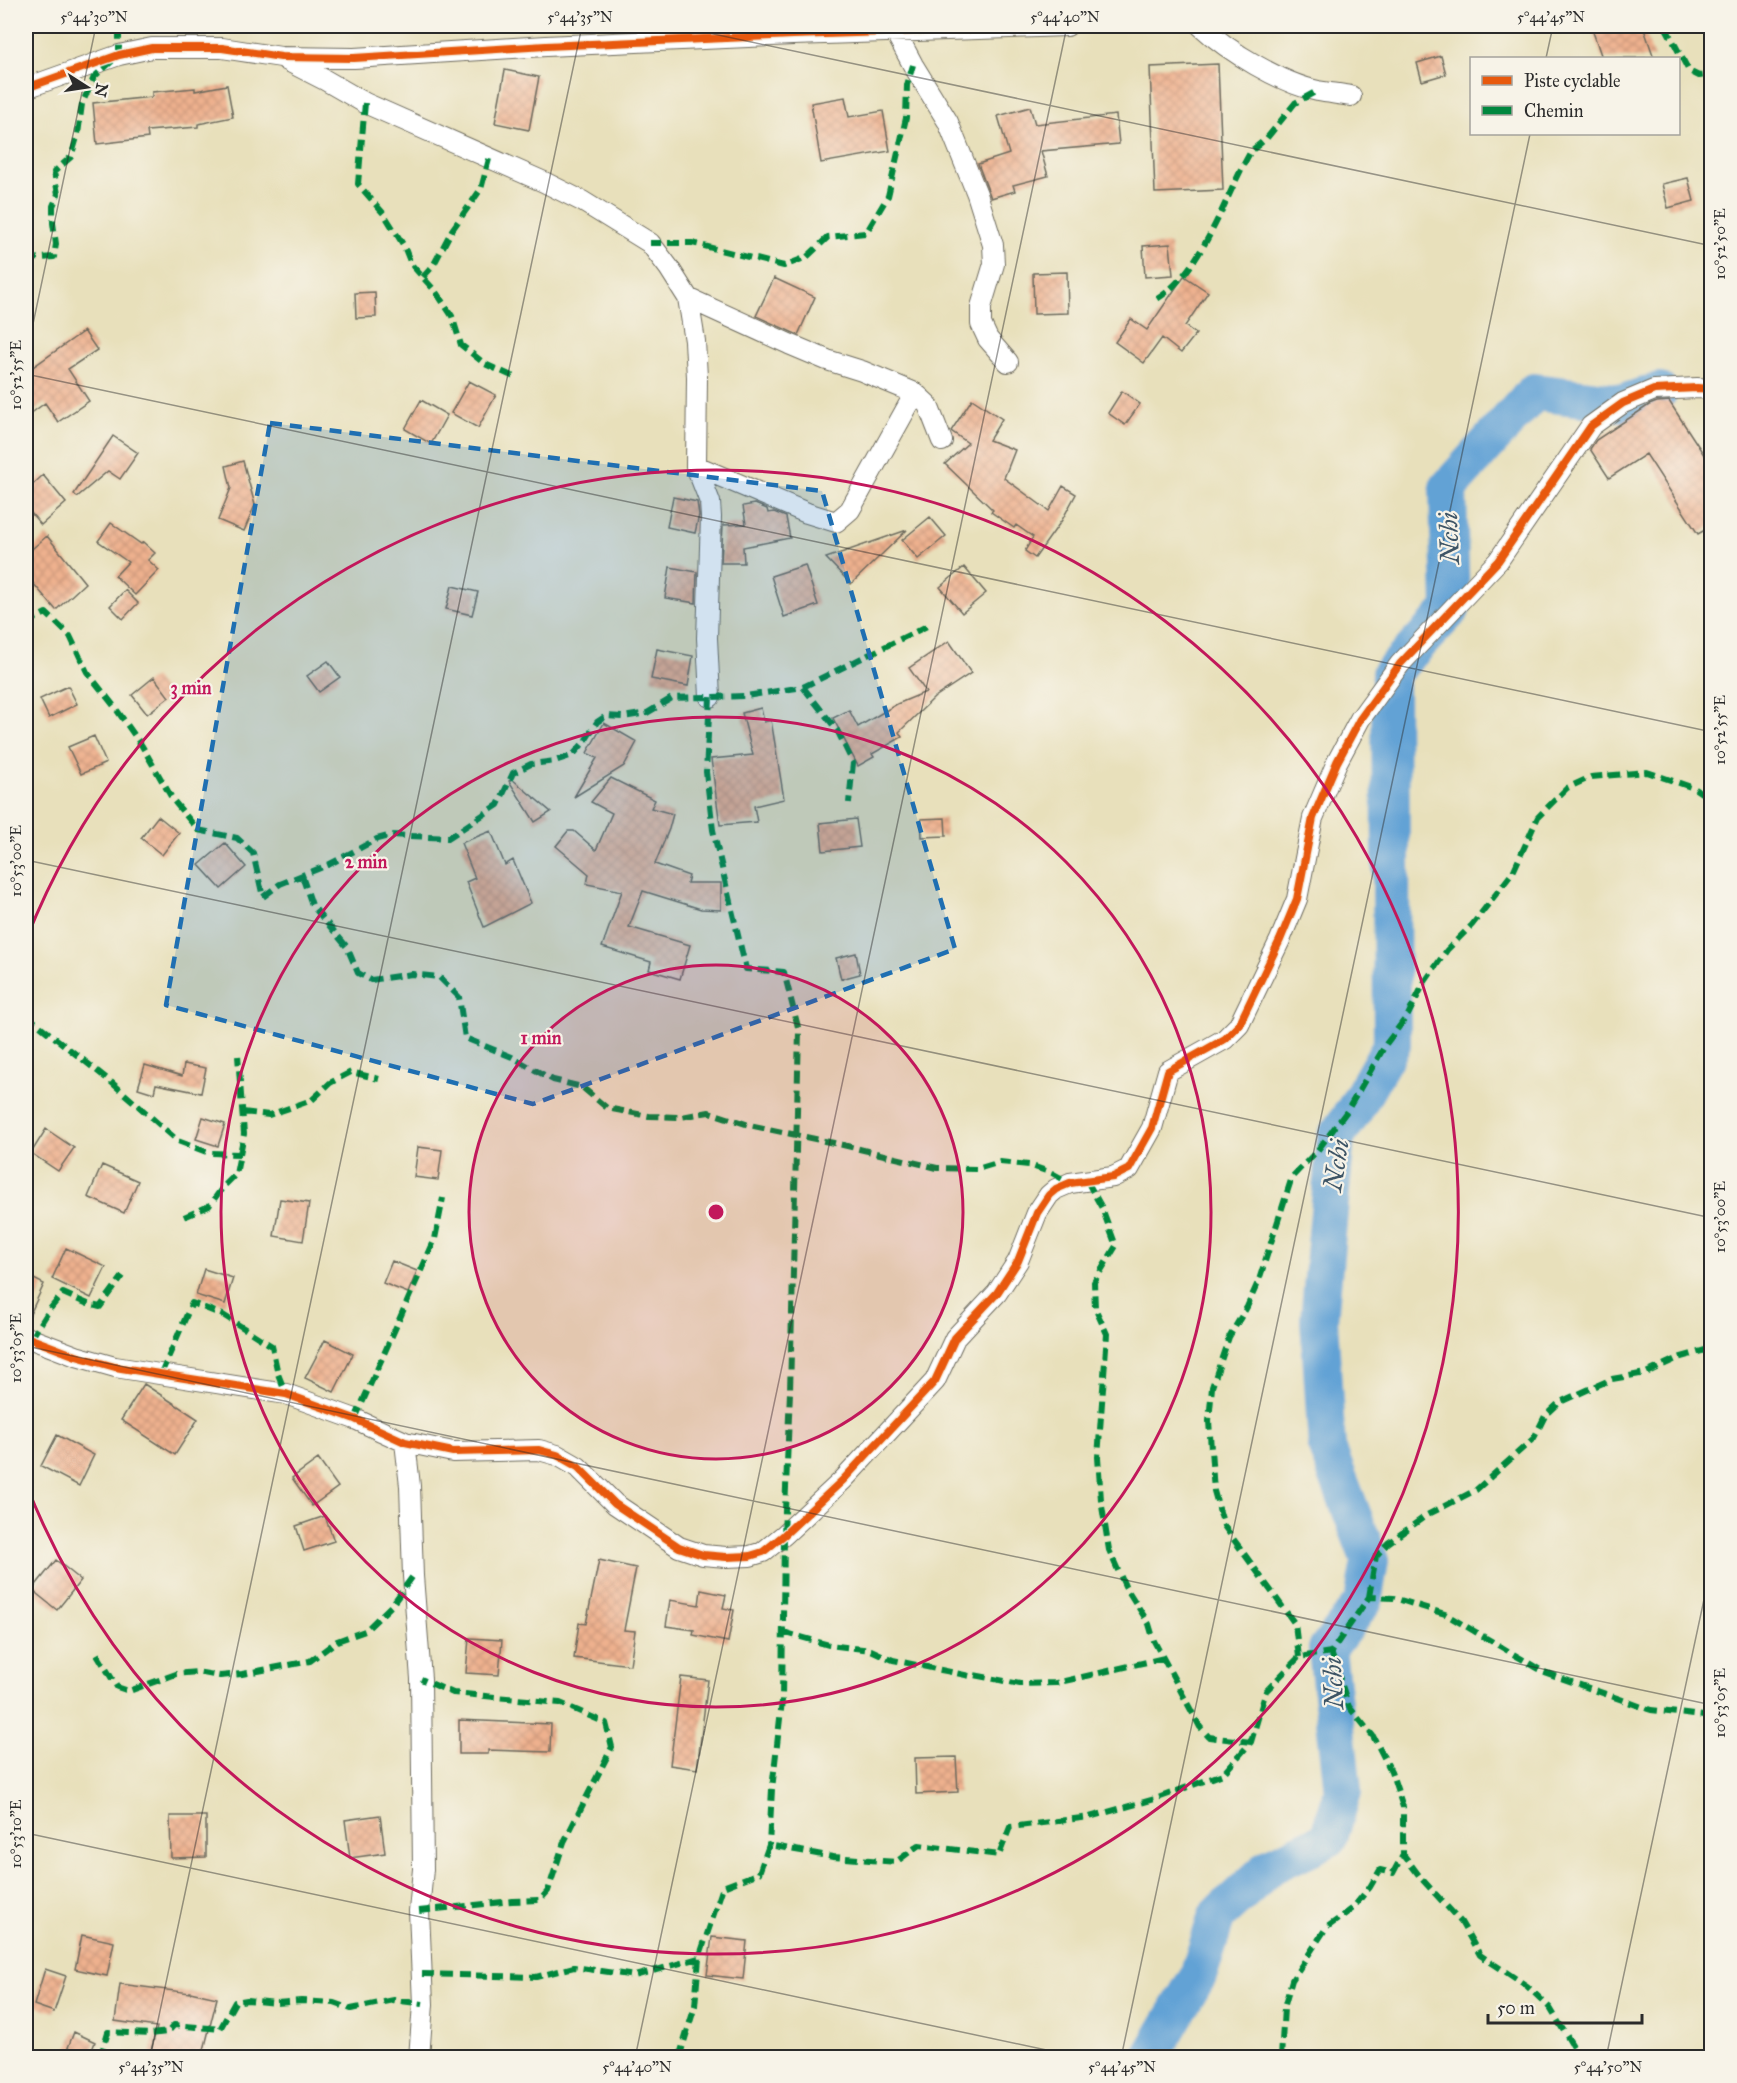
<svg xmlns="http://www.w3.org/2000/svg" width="1737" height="2083" viewBox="0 0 1737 2083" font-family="'IM FELL Great Primer',serif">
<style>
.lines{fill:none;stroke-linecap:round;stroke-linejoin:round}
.river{stroke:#62a2d5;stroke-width:38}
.building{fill:url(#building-cross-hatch)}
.street-casing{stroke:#6d6a5d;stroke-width:22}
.street{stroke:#fff;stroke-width:20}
.quiet{stroke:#00873e;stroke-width:6;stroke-dasharray:12 6;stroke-linecap:butt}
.cycleway-casing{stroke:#f7f3e8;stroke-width:11}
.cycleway{stroke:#e8590c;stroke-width:8}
.marked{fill:#1f6fb2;fill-opacity:0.2;stroke:#1f6fb2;stroke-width:4.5;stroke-dasharray:12 8;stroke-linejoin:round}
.ticks{fill:none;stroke:#2b2b2b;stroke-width:1.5;stroke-opacity:0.45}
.ring{fill:none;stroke:#c2185b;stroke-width:3}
.labels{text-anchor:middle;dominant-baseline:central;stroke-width:4.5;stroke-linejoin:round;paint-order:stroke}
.water-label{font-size:26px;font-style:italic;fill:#3e5566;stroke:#f7f3e8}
.centre{fill:#c2185b;stroke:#f7f3e8;stroke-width:3}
.ring-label{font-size:18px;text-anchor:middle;font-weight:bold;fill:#c2185b;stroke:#f7f3e8;stroke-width:4.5;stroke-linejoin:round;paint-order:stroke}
.neatline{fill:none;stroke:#2b2b2b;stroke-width:2}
.ticks-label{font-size:15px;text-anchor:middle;fill:#2b2b2b}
</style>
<defs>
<pattern id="building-cross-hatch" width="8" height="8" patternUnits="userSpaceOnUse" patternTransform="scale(1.5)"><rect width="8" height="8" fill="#eeb18e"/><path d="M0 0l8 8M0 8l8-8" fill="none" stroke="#cc987b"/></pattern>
</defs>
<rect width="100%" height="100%" fill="#f7f3e8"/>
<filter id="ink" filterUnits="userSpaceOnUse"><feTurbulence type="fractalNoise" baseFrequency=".0167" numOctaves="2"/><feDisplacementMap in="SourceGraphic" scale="12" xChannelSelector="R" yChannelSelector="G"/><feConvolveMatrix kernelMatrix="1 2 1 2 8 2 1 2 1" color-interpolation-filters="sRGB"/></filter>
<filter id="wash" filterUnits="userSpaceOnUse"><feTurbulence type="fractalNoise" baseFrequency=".008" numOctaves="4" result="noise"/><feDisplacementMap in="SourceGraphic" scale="24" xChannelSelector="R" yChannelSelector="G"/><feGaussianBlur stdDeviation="1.35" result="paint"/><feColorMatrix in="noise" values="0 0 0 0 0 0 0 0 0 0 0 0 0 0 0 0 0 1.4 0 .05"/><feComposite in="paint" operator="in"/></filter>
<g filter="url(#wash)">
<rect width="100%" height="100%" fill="#e8e0bb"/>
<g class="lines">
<path class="river" d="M1150 2058 1198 1976 1217 1916 1271 1866 1329 1838 1343 1791 1327 1650 1363 1602 1370 1561 1327 1448 1319 1320 1336 1137 1355 1109 1392 1044 1390 674 1451 609 1448 488 1534 392 1623 403 1659 391"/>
</g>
<g id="blocks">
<path class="building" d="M1591 26H1643L1654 58H1602Z
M1441 56 1446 74 1422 81 1417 63Z
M1218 64 1223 190 1155 193 1150 67Z
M505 70 539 77 529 130 495 123Z
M227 85 233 117 198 124V127L147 131 148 138 97 144 93 103 152 97V92L195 88V91Z
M845 97 849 117 883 111 890 151 821 163 811 103Z
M1030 107 1035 124 1116 115 1119 144 1041 151 1048 176 1013 185 1015 191 991 198 978 164 1009 154 998 116Z
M1688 178 1694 201 1668 208 1662 184Z
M1170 244 1173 275 1145 277 1143 246Z
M1067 272 1068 313 1034 314 1033 273Z
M1184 276 1208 292 1185 326 1196 334 1181 353 1162 338 1144 363 1115 342 1131 319 1147 330Z
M774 278 815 297 798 335 756 316Z
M375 292 376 317 356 318 355 293Z
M84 331 97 350 68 369 89 401 58 422 45 403 26 417V372Z
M469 381 496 395 478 428 451 413Z
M1122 391 1140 404 1125 425 1108 413Z
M972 399 1002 419 989 440 1015 450 1004 478 1049 511 1063 486 1076 494 1062 520 1035 558 1025 551 1033 537 1016 525 1014 528 991 512 993 510 945 464 968 443 951 431Z
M421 400 447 415 431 444 405 429Z
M1669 401 1712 467V526L1698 534 1646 454 1609 478 1590 449 1596 440 1649 405 1657 402Z
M113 436 138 453 120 479 108 471 77 497 74 494Z
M243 461 255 505 244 531 218 520 231 488 226 466Z
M43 475 66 503 41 525 26 507V491Z
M673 497 697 502 699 515 695 533 667 527Z
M755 504 767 509 768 513 774 512 786 517 790 538 743 547 744 563H721L723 525 746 524 743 506Z
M930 517 946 536 918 559 902 540Z
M111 523 141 544 143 542 155 553 148 560 159 570 135 595 115 576 128 562 98 541Z
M907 530 851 584 826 558Z
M47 536 85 583 56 610 26 575V554Z
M805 565 818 605 784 617 771 576Z
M670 567 697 572 696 603 665 598Z
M964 567 986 593 962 613 940 587Z
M452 586 478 592 472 615 446 609Z
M125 590 138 603 123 619 110 606Z
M949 641 971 673 935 697 899 732 902 737 872 754 874 757 858 766 833 718 849 710 858 727 897 704 926 692 909 668Z
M657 649 693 656 688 686 651 679Z
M328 661 340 677 319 692 307 676Z
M154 677 169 697 147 714 132 695Z
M68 686 77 704 49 718 40 699Z
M761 708 764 722 771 720 784 799 754 806 757 822 720 825 711 759 753 755 742 713Z
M604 723 637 742 624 766 574 797 597 758 587 753Z
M94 736 106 763 81 774 68 747Z
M611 778 655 800 651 808 673 814 669 829 655 864 689 876 687 883H721V910L701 909 643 891 629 927 690 945 680 979 649 970 651 962 602 947 622 891 587 884 589 874 556 846 568 831H574L596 850 612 813 591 802Z
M512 779 551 812 535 822 509 781Z
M158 816 179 833 162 855 141 838Z
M945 818 946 836 922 837 921 819Z
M856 819 860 847 823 851 820 823Z
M491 831 505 865 513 860 531 903 484 927 466 882 475 878 461 843Z
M225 843 246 867 221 889 199 865Z
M856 953 860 974 841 979 836 958Z
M184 1064 206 1068 201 1093 156 1084 154 1093 138 1088 145 1065 182 1076Z
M203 1117 225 1124 218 1146 196 1139Z
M46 1129 74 1148 58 1171 31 1153Z
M418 1147 442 1150 438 1180 414 1177Z
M102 1165 138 1181 124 1213 88 1197Z
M280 1199 309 1203 303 1241 274 1236Z
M66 1248 106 1267 91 1298 52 1279Z
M392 1261 417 1271 408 1293 383 1283Z
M204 1269 233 1278 225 1304 196 1295Z
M26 1275 44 1284 26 1323Z
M325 1340 353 1354 334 1392 305 1378Z
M144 1384 198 1419 175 1455 121 1420Z
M57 1435 94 1455 79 1486 41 1466Z
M318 1459 338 1487 312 1506 292 1478Z
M325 1516 334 1541 304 1551 296 1526Z
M56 1560 81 1580 57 1610 32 1590Z
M599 1560 636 1568 624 1630 635 1631 630 1665 574 1658 579 1623 586 1624Z
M701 1590 726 1595 723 1608 734 1610 728 1642 693 1635 694 1630 666 1626 670 1600 699 1605Z
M469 1638 502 1640 499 1675 466 1673Z
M681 1677 708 1680 697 1769 670 1765Z
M459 1720 551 1724 550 1752 488 1750V1754H459Z
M956 1757 958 1792 916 1794 915 1758Z
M380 1815 385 1853 350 1858 345 1820Z
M170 1816H206V1857L171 1858Z
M82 1935 114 1942 107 1976 75 1969Z
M712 1937 747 1941 743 1979 707 1975Z
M45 1969 66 1976 54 2012 34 2005Z
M120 1984 190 1993V1992L217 1998 202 2058H149L157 2027 115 2021Z
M74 2032 95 2042 89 2058H64Z"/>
</g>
</g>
<g filter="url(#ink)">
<use href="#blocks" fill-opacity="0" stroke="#6d6a5d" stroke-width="1.5"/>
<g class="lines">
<g class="street-casing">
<path id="street" d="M1201 26C1229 52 1281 83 1318 91 1329 93 1340 94 1351 96
M895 31 913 65 948 122 977 194 993 245 994 264 981 307V324L988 339 1008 362
M286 60 325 80 365 103 544 182 582 201 650 243 669 268 688 298 695 341 697 377 696 466 710 502 711 517 707 638 710 697
M26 88 119 55 152 48H222L281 57 354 58 546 46 793 35 1067 26
M688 298 789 344 827 360 862 371 915 393 928 405 942 441
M696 466 807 513 836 522 850 510 915 393
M26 1337 76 1356 115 1367 286 1394 355 1419 405 1442 453 1452 539 1450 557 1455 578 1467 615 1504 679 1547 703 1555 726 1557 750 1556 763 1552 784 1535 843 1480 935 1381 955 1338 997 1293 1018 1261 1037 1213 1049 1195 1056 1189 1070 1183 1113 1177 1129 1169 1152 1128 1168 1071 1225 1039 1239 1025 1280 940 1297 899 1313 818 1337 762 1360 719 1400 664 1498 561 1591 426 1623 403 1654 390 1697 388 1712 389
M405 1442 410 1486 413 1576 421 1679 423 1869 419 1911 423 2004 419 2058"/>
</g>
<use href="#street" class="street"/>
<path class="quiet" d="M1665 26 1689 71 1699 76 1712 74
M365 103 358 184 384 214 404 246 411 264 436 292 452 316 461 345 485 364 514 377
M650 243H692L784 266 807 257 828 237 866 233 888 196 906 118 907 85 913 65
M26 259 54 257 56 244 53 223V206L58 194 54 172 71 157 78 134 82 104 94 77 119 55V26
M423 277 433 266 452 230 481 189 489 159
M1157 299C1204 269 1224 198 1251 151L1267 138 1295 103 1317 91
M26 623 46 613 70 636 87 672 114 706 142 746 173 800 198 830 237 838 253 853 263 897 280 884 328 865 377 839 392 835 448 838 498 805 513 773 531 764 555 761 573 755 585 741 597 722 606 716 623 717 647 713 672 698 746 696 803 687 929 625
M803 687 837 730 853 763 849 803
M710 697 706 772 713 830 746 969 784 972 799 1031 790 1392 784 1535 782 1701 772 1789 769 1845
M302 876 312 905 347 947 358 973 371 980 412 974 439 977 459 997 465 1038 512 1057 553 1080 582 1087 607 1108 649 1116 681 1117 709 1112 749 1125 843 1145 937 1168 977 1169 1000 1162 1029 1165 1052 1173 1070 1183
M26 1015 110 1081 178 1141 209 1153 241 1154
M243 1112 269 1115 312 1100 330 1083 351 1072 379 1079
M1087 1181 1102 1208 1116 1246 1094 1282 1095 1308 1107 1334 1098 1457 1101 1500 1109 1550 1125 1586 1149 1624 1154 1641 1200 1727 1209 1737 1251 1742
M184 1217 209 1206 223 1187 236 1174 244 1134 238 1056
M31 1339 50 1309 63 1293 88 1304 100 1307 123 1276
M161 1374 192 1303 223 1315 272 1346 278 1374 286 1394
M355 1419 435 1239 443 1198
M1369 1597 1376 1556 1388 1543 1427 1515 1476 1490 1534 1438 1545 1416 1560 1402 1612 1379 1646 1373 1678 1358 1712 1348
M783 1632 829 1645 871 1650 893 1660 970 1676 974 1675 1020 1684 1056 1683 1164 1658
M1331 1652 1349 1707 1373 1736 1391 1771 1403 1807V1854L1421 1878 1461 1922 1480 1955 1527 1986 1550 2008 1580 2058
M97 1654 117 1687 129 1691 176 1674 197 1672 220 1676 242 1674 310 1661 337 1641 365 1631 392 1605 413 1576
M1299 1657 1295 1624 1224 1526 1214 1491 1209 1421 1212 1387 1229 1337 1247 1307 1259 1280 1292 1177 1317 1151 1347 1111 1386 1044 1408 1015 1424 983 1447 950 1472 925 1513 872 1538 817 1567 788 1591 777 1647 772 1694 788 1712 800
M419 1911 512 1901 540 1900 548 1891 564 1842 612 1747 606 1723 560 1703 453 1693 421 1679
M422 1974 536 1977 574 1967 635 1976 699 1958
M100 2058 108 2032 151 2034 168 2032 174 2025 220 2029 235 2002 247 2000 276 2003 301 2001 334 2003 351 2009 394 2000 423 2004
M679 2058 695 2006 699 1958 723 1887 759 1873 769 1845 833 1857 896 1862 919 1845 999 1855 1010 1827 1089 1817 1155 1799 1223 1774 1251 1742 1266 1691 1299 1657 1331 1652 1369 1597 1394 1598 1445 1614 1544 1672 1642 1707 1651 1710 1712 1717
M1281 2058 1284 2008 1292 1980 1326 1928 1352 1909 1370 1887 1380 1870 1393 1873 1403 1854"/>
<g class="cycleway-casing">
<path id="cycleway" d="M26 88 119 55 152 48H222L281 57 354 58 546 46 793 35 1067 26
M26 1337 76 1356 115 1367 286 1394 355 1419 405 1442 453 1452 539 1450 557 1455 578 1467 615 1504 679 1547 703 1555 726 1557 750 1556 763 1552 784 1535 843 1480 935 1381 955 1338 997 1293 1018 1261 1037 1213 1049 1195 1056 1189 1070 1183 1113 1177 1129 1169 1152 1128 1168 1071 1225 1039 1239 1025 1280 940 1297 899 1313 818 1337 762 1360 719 1400 664 1498 561 1591 426 1623 403 1654 390 1697 388 1712 389"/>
</g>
<use href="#cycleway" class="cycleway"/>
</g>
</g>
<path class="marked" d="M270 423 822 491 955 949 533 1104 166 1005Z"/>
<path class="ticks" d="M676 26 1712 246M1546 58 1553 26M26 357 96 26M26 374 1712 732M26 860 1712 1218M26 1346 1712 1705M26 1833 1084 2058M150 2058 582 26M635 2058 1067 26M1121 2058 1530 134M1606 2058 1712 1562"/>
<circle cx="716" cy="1212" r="247" fill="#c2185b" fill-opacity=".12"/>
<g class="ring">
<circle cx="716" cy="1212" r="247"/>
<circle cx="716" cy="1212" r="495"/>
<path d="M26 940A742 742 0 1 1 26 1484"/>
</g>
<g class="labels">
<g class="water-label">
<text transform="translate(1449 538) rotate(-92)">Nchi</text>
<text transform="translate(1336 1165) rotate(-81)">Nchi</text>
<text transform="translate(1333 1683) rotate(-93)">Nchi</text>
</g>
</g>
<circle cx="716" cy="1212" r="9" class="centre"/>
<g class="ring-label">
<text x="191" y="694">3 min</text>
<text x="366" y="868">2 min</text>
<text x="541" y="1044">1 min</text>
</g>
<rect width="1737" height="2083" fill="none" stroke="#f7f3e8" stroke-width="66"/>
<rect x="1470" y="57" width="210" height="78" fill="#f7f3e8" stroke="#a5a39c" stroke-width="1.5"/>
<rect x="1482" y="76" width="30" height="9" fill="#e8590c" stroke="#a5a39c" stroke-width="1.5"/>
<text x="1524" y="87" font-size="18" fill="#2b2b2b">Piste cyclable</text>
<rect x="1482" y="106" width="30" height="9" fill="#00873e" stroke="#a5a39c" stroke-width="1.5"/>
<text x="1524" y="117" font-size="18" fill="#2b2b2b">Chemin</text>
<g transform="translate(87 87) rotate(102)" stroke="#f7f3e8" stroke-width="4.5" paint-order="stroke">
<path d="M0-4.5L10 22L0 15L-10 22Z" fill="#2b2b2b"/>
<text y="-9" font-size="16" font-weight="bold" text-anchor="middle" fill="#2b2b2b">N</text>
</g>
<path d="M1488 2014v9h154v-9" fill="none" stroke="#2b2b2b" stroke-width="3"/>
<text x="1497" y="2014" font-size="18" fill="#2b2b2b" stroke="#f7f3e8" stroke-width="4.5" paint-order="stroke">50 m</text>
<rect x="33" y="33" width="1671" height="2017" class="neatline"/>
<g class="ticks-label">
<text x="94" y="22">5°44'30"N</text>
<text x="580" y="22">5°44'35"N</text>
<text x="1065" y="22">5°44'40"N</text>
<text x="1551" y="22">5°44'45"N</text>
<text transform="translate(1720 244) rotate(-90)" y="5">10°52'50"E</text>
<text transform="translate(16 375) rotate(-90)" y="5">10°52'55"E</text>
<text transform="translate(1720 730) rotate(-90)" y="5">10°52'55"E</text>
<text transform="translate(16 861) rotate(-90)" y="5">10°53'00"E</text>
<text transform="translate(1720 1217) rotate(-90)" y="5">10°53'00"E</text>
<text transform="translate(16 1348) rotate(-90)" y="5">10°53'05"E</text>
<text transform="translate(1720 1703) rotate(-90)" y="5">10°53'05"E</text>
<text transform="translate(16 1834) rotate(-90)" y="5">10°53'10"E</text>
<text x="151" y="2072">5°44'35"N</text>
<text x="637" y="2072">5°44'40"N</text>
<text x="1122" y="2072">5°44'45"N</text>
<text x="1608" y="2072">5°44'50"N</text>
</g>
</svg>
